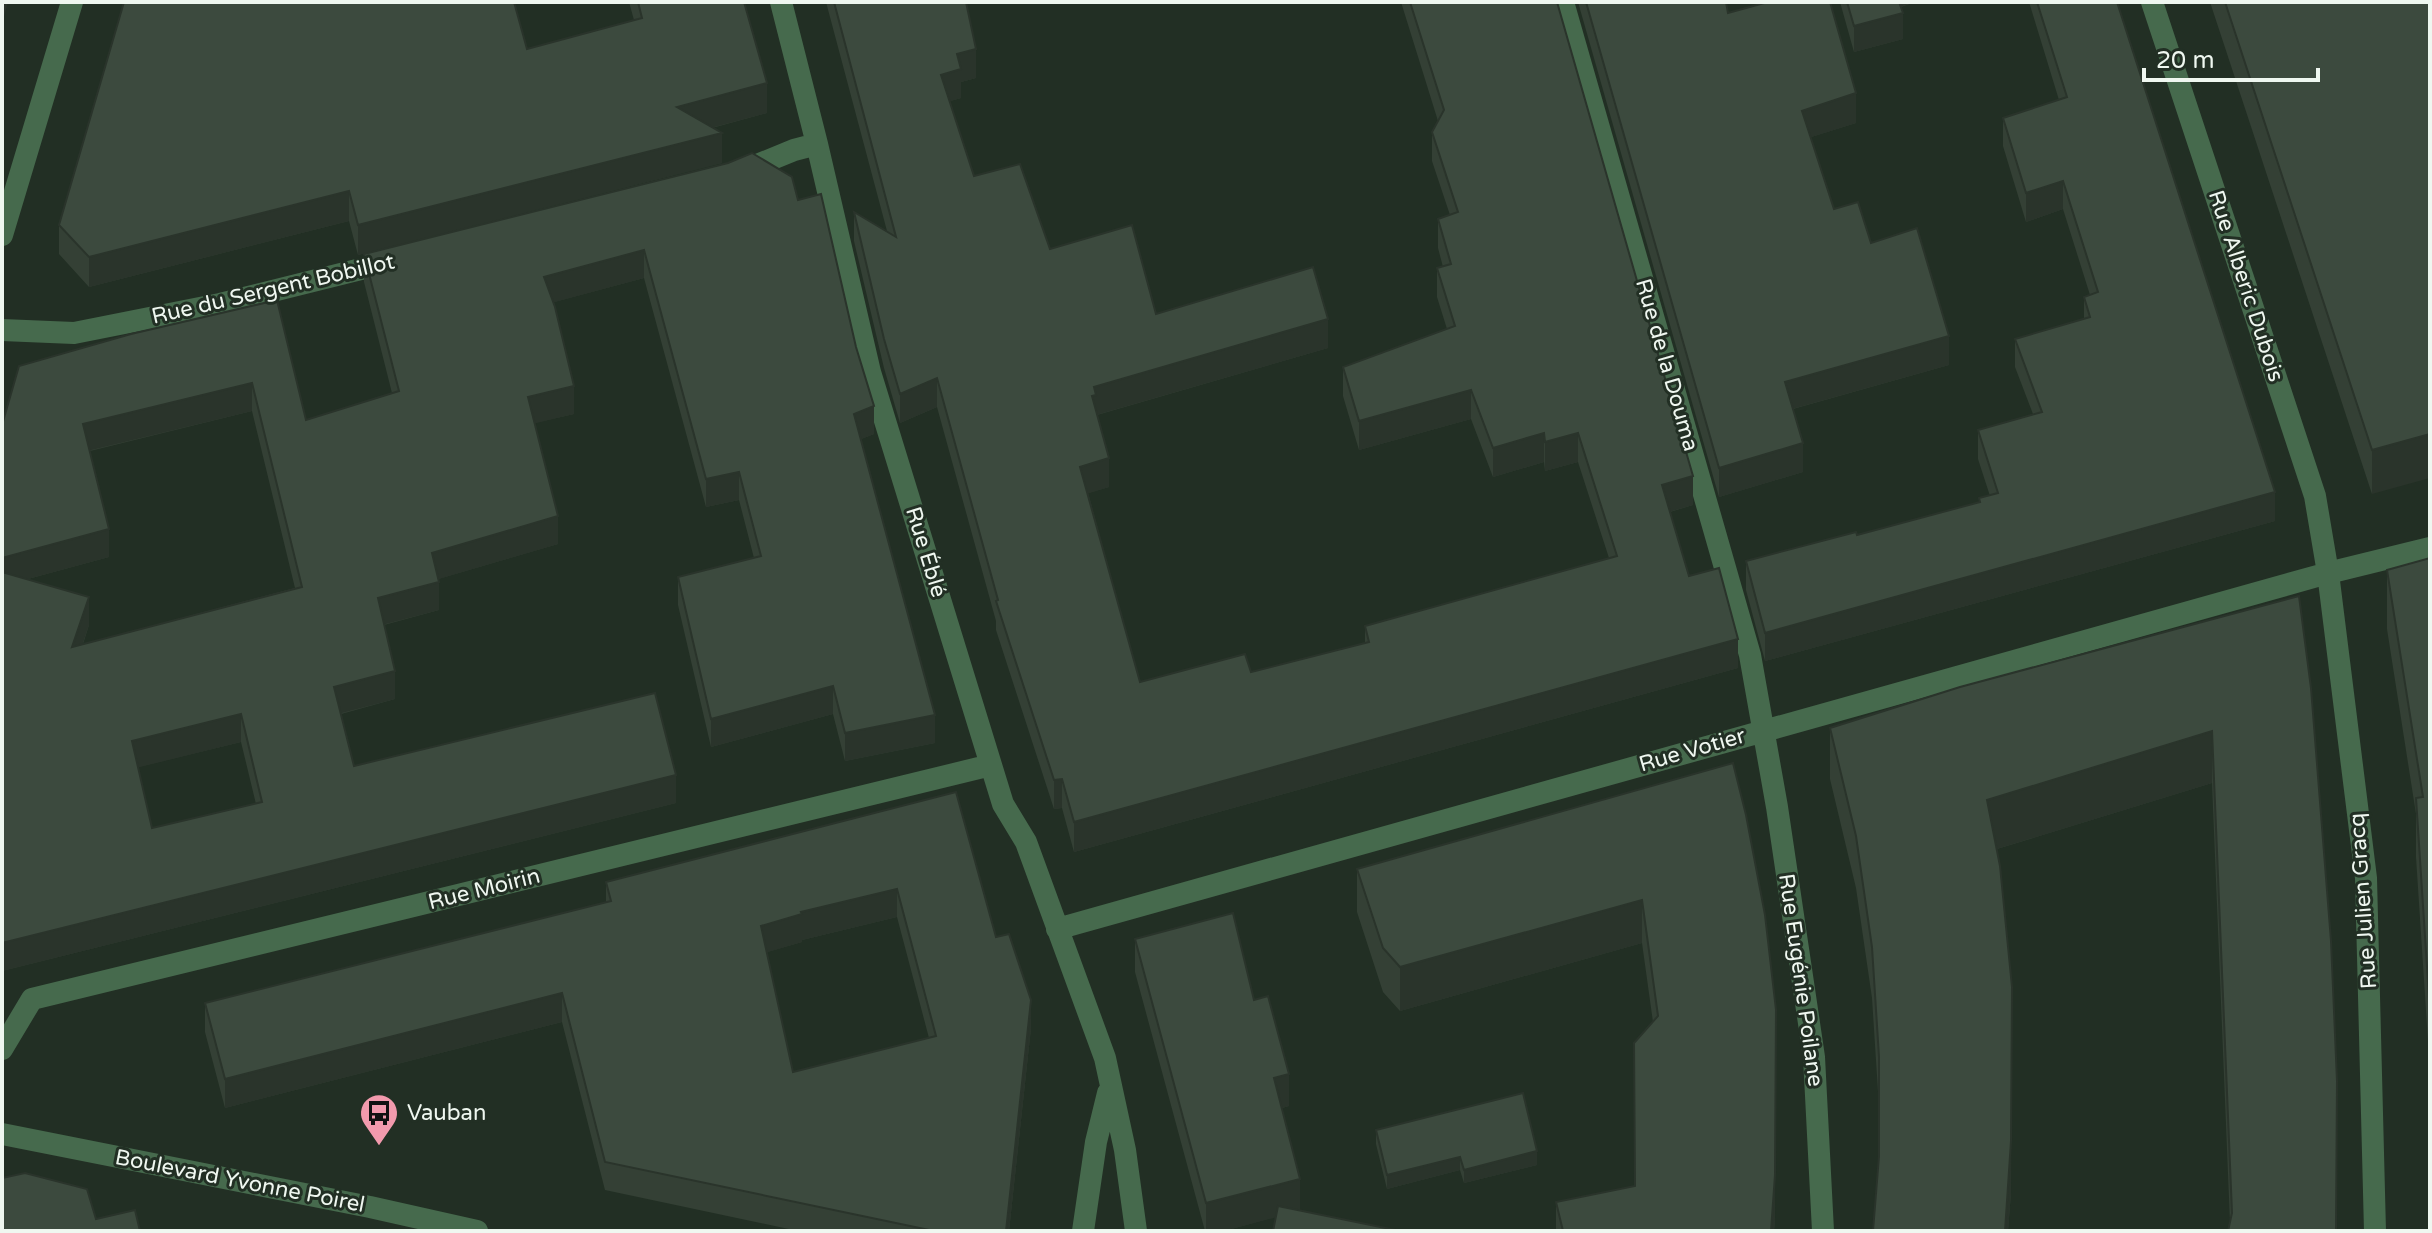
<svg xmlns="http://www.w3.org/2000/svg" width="2432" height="1233" viewBox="0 0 2432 1233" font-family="'Varela Round',sans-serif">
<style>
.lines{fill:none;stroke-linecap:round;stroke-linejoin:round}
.minor{stroke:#466a4d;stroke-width:22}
.tertiary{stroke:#466a4d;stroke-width:22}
.wall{fill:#344035;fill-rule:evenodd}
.shaded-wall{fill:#2a342b}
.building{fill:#3c4a3e;stroke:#2a342b;stroke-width:2;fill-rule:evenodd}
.labels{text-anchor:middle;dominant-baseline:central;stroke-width:6;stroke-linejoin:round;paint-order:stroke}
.street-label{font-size:22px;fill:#eff7f0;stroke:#222f24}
.poi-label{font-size:22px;fill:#eff7f0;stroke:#222f24;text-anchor:start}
</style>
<rect width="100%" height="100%" fill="#222f24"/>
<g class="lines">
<path class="minor" d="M781 2 817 144 870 372 1003 804 1026 842 1105 1058 1125 1150 1136 1231
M1563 2 1750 655 1777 807 1814 1057 1823 1231
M2152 2 2315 496 2328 573 2366 878 2375 1231
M740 172 794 150 817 144
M2 235 72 2
M2 330 74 333 220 304 393 261
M1057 929 2328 573 2430 548
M2 1049 32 999 991 765
M1083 1231 1096 1142 1108 1093"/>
<path class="tertiary" d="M2 1134 370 1207 477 1231"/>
</g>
<path class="wall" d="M629 2H744L767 113 712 128 722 163 358 255 349 221 89 287 59 254V225L527 49 634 20Z
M826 2H966L976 78 961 82V98L950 101 974 176 1050 249 1156 314 1328 348 1097 415 1109 487 1088 493 1140 682 1251 672 1365 643V626L1609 558 1578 462 1545 471 1544 462 1493 477 1471 419 1359 450 1343 396V367L1447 329 1437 297V268L1443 267 1438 248V219L1450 215 1432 161V132L1438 121 1401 2H1557L1693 505 1670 512 1689 576 1738 668 1074 852 1062 808 1054 809 996 630V621L937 407 900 423 884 368 854 241V212L887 231Z
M1578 2H1726L1728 13 1856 123 1811 137 1834 209 1871 243 1949 365 1793 409 1803 472 1719 497Z
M1840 2H1915L1901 7 1903 39 1854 52Z
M2029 2H2117L2275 521 1765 661 1746 590V561L1857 535 1979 502V498L1990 496 1978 459V430L2033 414 2015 367V339L2084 319V297L2090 295 2063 209 2026 222 2003 146V118L2059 100Z
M2210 2H2430L2372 494Z
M798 200 874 434 861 439 935 743 845 761 833 714 711 747 678 605V577L754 558 739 500 706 507 644 278 554 302 574 414 534 423 558 544 438 579 439 610 384 625 395 699 341 714 354 766 676 803 2 971V425L277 300 306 420 392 393 364 282V254ZM252 411 295 588 83 644 89 625 28 579 109 557 90 451ZM241 742 256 804 152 828 138 767Z
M2430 558V1072L2416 857V814L2387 629V570Z
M2299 596 2337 1231 2230 1222 2212 783 1997 849 2011 1193 2008 1231H1873L1879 1156V1107L1872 998 1856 888 1830 779V728Z
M1733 763 1775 1219 1774 1231H1556V1202L1634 1186 1653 1022 1642 943 1400 1011 1383 992 1357 912V869Z
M956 792 996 937 1031 1028 1009 1231H798L605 1190 562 1022 225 1108 205 1032V1003L606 902V882ZM897 917 929 1038 793 1072 767 952 802 942V940Z
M1135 939 1254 1000 1289 1106 1282 1108 1300 1210 1224 1231H1205L1135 972Z
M1376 1130 1537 1165 1464 1183 1460 1170 1387 1189 1376 1144Z"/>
<path class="shaded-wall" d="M2 2H8L2 24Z
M1893 2H1915L1893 9Z
M1903 13V39L1854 52V26Z
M976 49V78L961 82V98L941 104V75L957 54Z
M767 83V113L677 137V107Z
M1856 93V123L1802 140V111Z
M722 133V163L358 255V225Z
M2063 181V209L2026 222V193Z
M349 191V221L89 287V257Z
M644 250V278L544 305V277Z
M1328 319V348L1096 415 1092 396 1094 387Z
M1949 336V365L1785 411V382Z
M937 378V407L900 423V394Z
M252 383V411L83 452V424Z
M574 386V414L528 425V397Z
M1471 390V419L1359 450V421Z
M874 406V434L854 442V414Z
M1544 433V462L1493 477V448Z
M1578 433V462L1545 471V442Z
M2430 434V478L2372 494V450Z
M1803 443V472L1719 497V468Z
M1109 458V487L1080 496V467Z
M739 472V500L706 507V479Z
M1693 476V505L1662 514V485Z
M2275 492V521L1765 661V633Z
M558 516V544L432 581V553Z
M109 529V557L2 586V558Z
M439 582V610L378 626V598Z
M89 597V625L72 675V647Z
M1738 639V668L1074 852V822Z
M395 671V699L334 715V687Z
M833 686V714L711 747V719Z
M241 714V742L132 769V741Z
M935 715V743L845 761V733Z
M2212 731V783L1987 852V800Z
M676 775V803L2 971V943Z
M1062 779V808L1054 809V780Z
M897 889V917L802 940V942L761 954V926L801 912Z
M1642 900V943L1400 1011V967Z
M562 993V1022L225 1108V1079Z
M1031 1000V1028L1009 1231H1006Z
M2012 1039 2011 1193 2008 1231H2005Z
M1776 1054 1775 1219 1774 1231H1771Z
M1289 1074V1106L1274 1110V1078Z
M1537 1151V1165L1464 1183V1170Z
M1460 1157V1170L1387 1189V1175Z
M1300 1179V1211L1224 1231H1206V1203Z"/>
<path class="building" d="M124 2H514L527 49 642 18 638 2H744L767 83 677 107 722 133 358 225 349 191 89 257 59 225Z
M834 2H966L976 49 957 54 961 69 941 75 974 176 1020 164 1050 249 1132 225 1156 314 1313 267 1328 319 1094 387 1096 395 1092 396 1109 458 1080 467 1140 682 1245 654 1251 672 1369 642 1365 626 1617 556 1578 433 1545 442 1544 433 1493 448 1471 390 1359 421 1343 367 1455 326 1437 268 1451 264 1438 219 1458 212 1432 132 1444 110 1410 2H1557L1693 476 1662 485 1689 576 1719 568 1738 639 1074 822 1062 779 1054 780 996 601 998 600 937 378 900 394 884 339 854 212 896 237Z
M1586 2H1726L1728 13 1768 2H1830L1856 93 1802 111 1834 209 1858 202 1871 243 1917 228 1949 336 1785 382 1803 443 1719 468Z
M1847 2H1899L1903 13 1854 26Z
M2037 2H2117L2275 492 1765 633 1746 561 1856 532 1857 535 1980 502 1979 498 1998 493 1978 430 2042 412 2015 339 2090 317 2084 297 2098 292 2063 181 2026 193 2003 118 2067 97Z
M2225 2H2430V434L2372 450Z
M752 153 792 177 798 200 821 194 856 347 874 406 854 414 935 715 845 733 833 686 711 719 678 577 761 556 739 472 706 479 644 250 544 277 555 307 574 386 528 397 558 516 432 553 439 582 378 598 395 671 334 687 354 766 655 693 676 775 2 943V572L89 597 72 647 302 587 252 383 83 424 109 529 2 558V425L19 366 131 334 277 300 306 420 399 391 364 254 728 163ZM241 714 262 802 152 828 132 741Z
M2430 558V1013L2416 798 2423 797 2387 570Z
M2299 596 2311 688 2331 941 2337 1081 2336 1231H2228L2232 1213 2212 731 1987 800 2000 866 2012 987 2011 1141 2005 1231H1873L1879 1156V1057L1872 947 1856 836 1830 728 1960 687Z
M1733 763 1746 815 1765 915 1776 1010 1775 1175 1771 1231H1563L1556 1202 1635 1186 1634 1043 1658 1016 1642 900 1400 967 1383 948 1357 869Z
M956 792 996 937 1009 934 1031 1000 1006 1231H934L605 1162 562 993 225 1079 205 1003 611 901 606 882ZM897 889 936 1036 793 1072 761 926 802 914 801 912Z
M1233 913 1254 1000 1268 996 1289 1074 1274 1078 1300 1179 1206 1203 1135 939Z
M1523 1093 1537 1151 1464 1170 1460 1157 1387 1175 1376 1130Z
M25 1173 87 1189 96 1219 135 1210 140 1231H4L2 1225V1178Z
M1278 1206 1400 1231H1273Z"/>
<defs>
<g id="bus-pin" transform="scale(2)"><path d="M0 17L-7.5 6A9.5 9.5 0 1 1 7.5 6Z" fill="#f29aad" stroke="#222f24"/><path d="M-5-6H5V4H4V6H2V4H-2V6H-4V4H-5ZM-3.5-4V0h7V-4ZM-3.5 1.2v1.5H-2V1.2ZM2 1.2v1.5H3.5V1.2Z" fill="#111"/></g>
</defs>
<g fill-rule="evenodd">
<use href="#bus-pin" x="379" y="1113"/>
</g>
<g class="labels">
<g class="street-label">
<text transform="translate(2246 286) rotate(72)">Rue Alberic Dubois</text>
<text transform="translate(273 289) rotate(-13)">Rue du Sergent Bobillot</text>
<text transform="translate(1667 365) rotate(74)">Rue de la Douma</text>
<text transform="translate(926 552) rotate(73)">Rue Éblé</text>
<text transform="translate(1692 750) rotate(-16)">Rue Votier</text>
<text transform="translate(484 889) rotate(-14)">Rue Moirin</text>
<text transform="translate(2363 901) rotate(-94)">Rue Julien Gracq</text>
<text transform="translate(1801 980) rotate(82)">Rue Eugénie Poilane</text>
<text transform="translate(240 1181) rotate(11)">Boulevard Yvonne Poirel</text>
</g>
<g class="poi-label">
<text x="407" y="1113">Vauban</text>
</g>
</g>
<rect width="2432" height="1233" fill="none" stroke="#eff7f0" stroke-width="8"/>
<path d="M2144 68v12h174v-12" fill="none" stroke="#eff7f0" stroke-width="4"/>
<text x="2156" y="68" font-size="24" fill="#eff7f0" stroke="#222f24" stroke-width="6" paint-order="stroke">20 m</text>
</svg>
